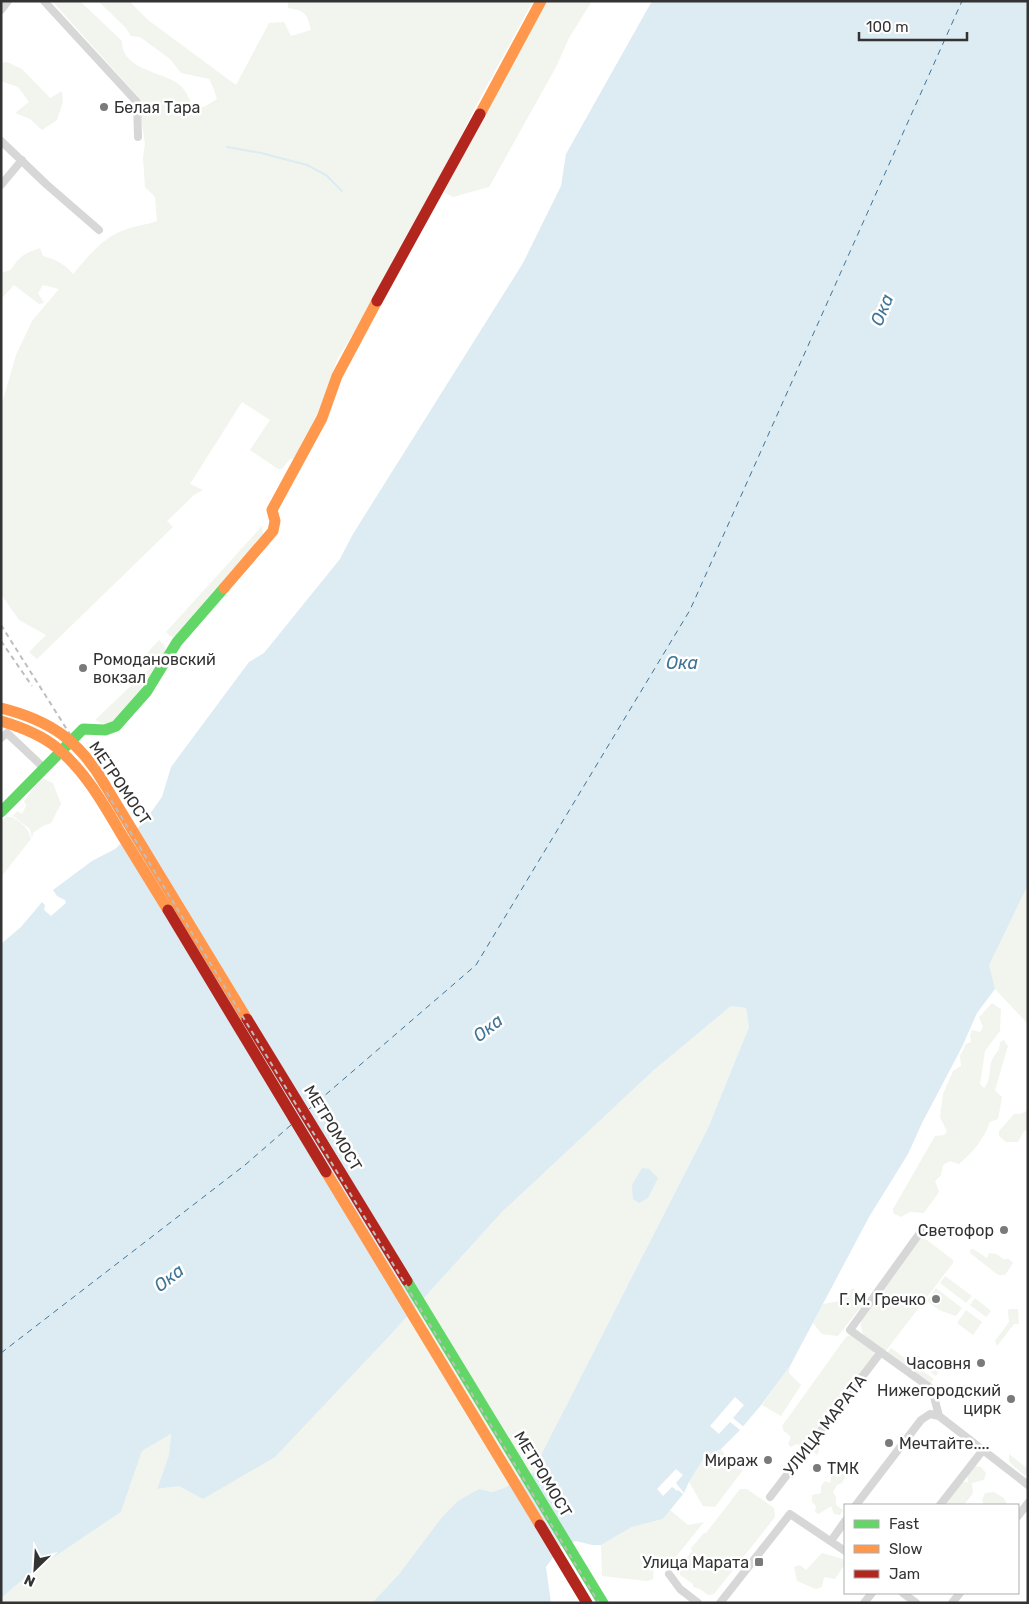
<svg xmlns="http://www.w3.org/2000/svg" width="1029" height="1604" viewBox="0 0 1029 1604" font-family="Rubik,sans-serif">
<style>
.green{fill:#f1f5ed}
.water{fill:#ddebf3}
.pier{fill:#fff}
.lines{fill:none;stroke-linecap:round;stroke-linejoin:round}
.stream{stroke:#ddebf3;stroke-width:2}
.ferry{stroke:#3f7597;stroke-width:1;stroke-dasharray:6 5;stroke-linecap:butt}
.street{stroke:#d7d7d7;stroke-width:8}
.fast{stroke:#63d668;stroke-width:11}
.slow{stroke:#ff974d;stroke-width:11}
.jam{stroke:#b3261e;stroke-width:11}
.rail{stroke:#bebebe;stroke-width:2;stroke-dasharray:5 4;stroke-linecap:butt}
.slow-bridge{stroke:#ff974d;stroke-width:11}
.jam-bridge{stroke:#b3261e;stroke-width:11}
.poi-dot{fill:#7a7a7a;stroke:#fff;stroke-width:2}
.labels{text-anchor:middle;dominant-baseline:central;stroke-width:5;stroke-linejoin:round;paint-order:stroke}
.poi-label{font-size:16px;fill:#333;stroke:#fff;text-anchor:end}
.street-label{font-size:16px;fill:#333;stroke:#fff}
.water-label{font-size:18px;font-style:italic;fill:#3f7597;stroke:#fff}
</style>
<rect width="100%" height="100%" fill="#fff"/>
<path class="green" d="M52 1H80L122 41C121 70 162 71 180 85 186 91 189 98 192 105L204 107 217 99 213 87 209 79 181 73 170 59 140 37 131 36 126 28 98 1H129L148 20 236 85 269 23 284 22 291 36 311 30C307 13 305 11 288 8V1H533L477 104 440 178 366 312 337 360 316 421 296 459H290L282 469H278L250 450 270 420 242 402 190 484 203 490 194 495 167 521 173 527 37 659 29 652 46 635 19 620 1 594V407L16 355 32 321 59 289 43 285 38 293 44 303 39 304 14 285 2 298 1 273 11 270C19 256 25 253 40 248L43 256C56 260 65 264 73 274 89 256 102 237 127 229 137 225 147 225 157 221L155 197 145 187 143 158 145 144 141 117V100Z
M544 1H592L569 38 556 67 489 187 453 197 444 192Z
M7 62 22 69 50 98 62 91 63 102 57 120 42 130 30 119 15 113 29 102 18 87 1 81V63Z
M262 526 263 534 175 637 170 636 166 632Z
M159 640 164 645 166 652 151 678H148L143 675 156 662 147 653Z
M138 679 141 682 142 690 120 719 106 725 95 720Z
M42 778 53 783 61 804 51 823 43 826 33 833 32 839 30 829 13 816 17 811 22 814 26 806 24 801Z
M6 817H12C22 823 28 827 31 839L1 877V822Z
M1028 885V1024L995 989 988 966Z
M992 1003 1001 1009 1000 1031 985 1051 980 1084 984 1088C992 1079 988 1070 992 1060 996 1051 999 1054 1000 1042L1004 1040 1008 1046 995 1090 1002 1097 998 1119 990 1122C984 1139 973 1152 959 1164L950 1161 943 1165 941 1175 935 1181 939 1192 924 1213 910 1212 901 1217 894 1214 893 1209 935 1136 944 1135 947 1132 940 1117 943 1094 953 1071 961 1066 960 1056 966 1044 971 1042 970 1035 972 1030 980 1032 983 1027 979 1017Z
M731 1006 746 1008 749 1027 708 1128 540 1457 539 1470 504 1488 492 1492 478 1489 372 1603H1V1598L32 1572 121 1512 142 1451 171 1434 169 1455 157 1489 179 1486 203 1498 393 1332 502 1212 654 1070Z
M1028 1110V1130L1024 1131 1018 1142H1006L999 1136V1131L1014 1114H1021Z
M922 1238 927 1240 953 1260V1263L885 1352C873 1343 857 1337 862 1319L918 1241Z
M973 1249 987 1258 989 1253 997 1254 1003 1259H1009L1013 1263 1005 1275H998L970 1253V1250Z
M945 1276 972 1296 966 1303 940 1283Z
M853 1288 866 1300 838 1336 822 1334 813 1323 823 1304 839 1301Z
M936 1288 962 1308 956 1316 939 1310 927 1301Z
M975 1298 991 1311 986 1317 970 1305Z
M1009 1309H1018L1019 1324H1014L997 1346 995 1341 1009 1322 1008 1311Z
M966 1310 982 1322 973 1335 957 1323Z
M851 1335 873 1351 874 1355 858 1376H856L843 1395 841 1396 839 1400 810 1436 819 1442V1451L817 1455 809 1448H802L797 1444 791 1447 788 1444 791 1437 783 1430V1428L782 1426 846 1337Z
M891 1348 934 1379 930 1384 887 1353Z
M915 1354 939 1371 936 1376 912 1359Z
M790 1366 789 1373 801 1385 781 1416 762 1405Z
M721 1449 733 1468 743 1470 715 1507 703 1506 689 1482 705 1456Z
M1009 1454 1028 1469 1025 1476 1009 1462Z
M839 1465 843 1467 845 1477 842 1483 837 1485 833 1492 836 1497V1505L843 1510 840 1515 834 1514 831 1506 819 1514 815 1512 816 1506 812 1502V1495L821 1493V1486L825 1481 830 1483 832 1474Z
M974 1466 981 1467 986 1473 984 1480 972 1483 973 1493 964 1505H946L945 1503 962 1482H968L967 1475Z
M740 1489H747L774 1508 775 1517 714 1594 708 1595 700 1589 693 1587V1584L680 1575 679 1567 692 1551 691 1548 704 1533H706Z
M994 1492 1004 1498 1007 1505H984L982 1500 985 1493Z
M670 1510 688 1525 704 1522 675 1558 662 1557 654 1565 653 1579 647 1581 602 1576 601 1545 632 1527 663 1519Z
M822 1553 843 1559 845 1564 835 1579 824 1577 822 1587 816 1589 797 1581 794 1567 800 1565 806 1570Z"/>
<path class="water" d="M652 1H1028V885L989 965 995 989 977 1013 962 1047 922 1123 908 1154 869 1217 790 1366 762 1404 740 1430 721 1449 705 1456 689 1482 684 1493 663 1519 632 1527 601 1545H592L576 1541 561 1546 546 1567 551 1603H372L400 1573 443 1516 458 1501 479 1489 492 1492 504 1488 538 1470 540 1457 708 1128 749 1027 746 1008 731 1006 654 1070 502 1212 393 1332 275 1457 203 1499 179 1486 157 1489 169 1455 171 1434 142 1451 121 1512 32 1572 1 1598V944L21 927 42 902 45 905 44 910 51 916 66 903 65 900 57 896 53 890 92 861 115 849 144 822 162 797 171 767 249 662 264 653 340 559 353 534 523 263 561 186 566 154Z
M642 1168 649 1169 658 1178 648 1198 639 1203 633 1199 632 1185Z"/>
<path class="pier" d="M735 1397 744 1405 733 1418 744 1427 740 1430 730 1422 719 1434 710 1426Z
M676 1469 683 1475 676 1483 684 1493 683 1494 678 1490 677 1491 672 1487 663 1496 657 1489Z"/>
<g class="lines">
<path class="stream" d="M227 147 261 153 307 165 326 175 342 191"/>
<path class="ferry" d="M309 1109 476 965 690 610 962 1
M1 1353 245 1165 291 1125"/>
<path class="street" d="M44 1 137 102 138 137
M1 10 8 1
M1 141 46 184 99 230
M1 185 22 160
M1 738 7 733 44 768
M922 1230 850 1330 932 1389 939 1416 1028 1485
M770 1497 881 1352
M856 1505 921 1420 930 1414 939 1416
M940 1505 983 1450
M1018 1516 1028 1503
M831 1541 845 1521
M669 1574 680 1589 698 1603
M903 1593 916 1603
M720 1603 790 1514 845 1551
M864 1603 872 1593
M952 1603 960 1593"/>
<path class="fast" d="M1 812 83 729 105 730 116 726 147 691 177 642 224 588
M407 1281 603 1603"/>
<path class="slow" d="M480 114 541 1
M224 588 273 531 275 521 272 510 322 418 337 376 377 301
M105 785 247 1019"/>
<path class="jam" d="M377 301 480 114
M247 1019 407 1281"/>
<path class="rail" d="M1 625 102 785 599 1603
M1 641 32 686
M244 1032 472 1414 590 1603"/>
<path class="slow-bridge" d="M1 708C50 720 80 741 105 785
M1 721C21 727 40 734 56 747 84 770 102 801 120 832 136 858 152 884 168 910
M326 1172 540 1525"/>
<path class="jam-bridge" d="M168 910 326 1172
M540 1525 587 1603"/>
</g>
<g class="poi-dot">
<circle cx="104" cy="107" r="5"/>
<circle cx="83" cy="668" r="5"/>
<circle cx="1004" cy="1230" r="5"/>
<circle cx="936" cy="1299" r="5"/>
<circle cx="981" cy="1363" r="5"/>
<circle cx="1011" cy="1399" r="5"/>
<circle cx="889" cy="1443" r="5"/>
<circle cx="768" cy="1460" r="5"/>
<circle cx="817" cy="1468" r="5"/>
<rect x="754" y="1557" width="10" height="10" rx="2.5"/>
</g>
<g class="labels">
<g class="poi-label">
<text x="114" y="107" text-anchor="start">Белая Тара</text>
<text x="93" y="659" text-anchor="start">Ромодановский<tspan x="93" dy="18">вокзал</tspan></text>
<text x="994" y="1230">Светофор</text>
<text x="926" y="1299">Г. М. Гречко</text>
<text x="971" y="1363">Часовня</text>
<text x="1001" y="1390">Нижегородский<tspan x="1001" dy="18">цирк</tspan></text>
<text x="899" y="1443" text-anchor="start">Мечтайте....</text>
<text x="758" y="1460">Мираж</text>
<text x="827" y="1468" text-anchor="start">ТМК</text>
<text x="749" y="1562">Улица Марата</text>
</g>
<g class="street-label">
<text transform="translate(120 783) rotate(56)">МЕТРОМОСТ</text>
<text transform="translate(333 1128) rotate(59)">МЕТРОМОСТ</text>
<text transform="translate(825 1425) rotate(-52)">УЛИЦА МАРАТА</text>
<text transform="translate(543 1474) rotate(59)">МЕТРОМОСТ</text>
</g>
<g class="water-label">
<text transform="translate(882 310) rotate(-68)">Ока</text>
<text x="682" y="663">Ока</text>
<text transform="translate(488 1028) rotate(-38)">Ока</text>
<text transform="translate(169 1278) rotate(-38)">Ока</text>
</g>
</g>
<rect width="1029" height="1604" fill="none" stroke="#333333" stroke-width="5"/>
<rect x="844" y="1504" width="175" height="90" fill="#ffffff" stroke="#adadad"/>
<rect x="854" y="1520" width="25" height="8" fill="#63d668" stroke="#adadad"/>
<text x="889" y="1529" font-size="15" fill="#333333">Fast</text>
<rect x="854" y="1545" width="25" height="8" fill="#ff974d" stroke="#adadad"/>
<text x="889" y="1554" font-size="15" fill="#333333">Slow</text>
<rect x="854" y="1570" width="25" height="8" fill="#b3261e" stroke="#adadad"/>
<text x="889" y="1579" font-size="15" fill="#333333">Jam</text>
<g transform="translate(35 1569) rotate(205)" stroke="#ffffff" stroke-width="4" paint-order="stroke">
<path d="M0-4L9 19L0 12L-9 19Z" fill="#333333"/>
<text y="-8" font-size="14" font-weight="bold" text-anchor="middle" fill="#333333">N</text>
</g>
<path d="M859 32v8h108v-8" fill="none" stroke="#333333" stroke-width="2.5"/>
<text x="866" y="32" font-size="15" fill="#333333" stroke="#ffffff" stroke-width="4" paint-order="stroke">100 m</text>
</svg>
